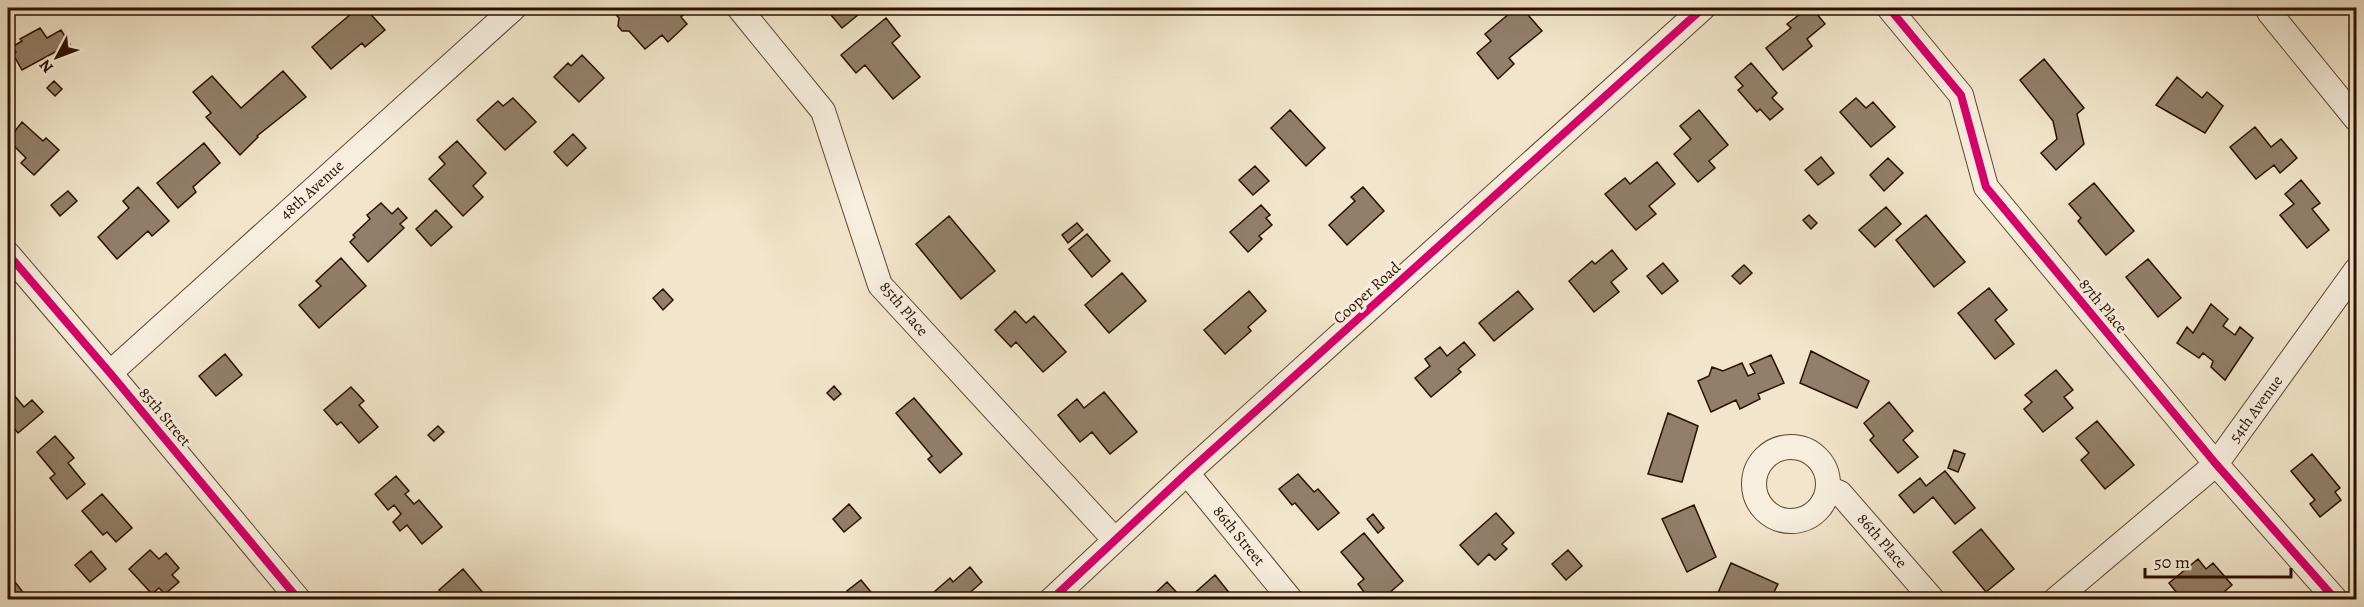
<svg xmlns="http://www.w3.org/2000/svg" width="2364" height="607" viewBox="0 0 2364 607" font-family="Alegreya,serif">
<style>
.building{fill:#927f6a;stroke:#2a1100;stroke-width:1.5}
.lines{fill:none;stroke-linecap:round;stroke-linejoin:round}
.minor-casing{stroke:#5c4633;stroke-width:26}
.minor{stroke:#f7eedd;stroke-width:24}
.cycleway-casing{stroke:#f7eedd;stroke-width:11}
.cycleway{stroke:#d6006c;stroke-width:8}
.labels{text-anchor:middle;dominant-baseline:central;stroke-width:6;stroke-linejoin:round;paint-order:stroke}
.street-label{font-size:16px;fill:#2a1100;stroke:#f7eedd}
</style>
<rect width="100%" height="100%" fill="#f2e5cb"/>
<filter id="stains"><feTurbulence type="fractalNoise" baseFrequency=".00333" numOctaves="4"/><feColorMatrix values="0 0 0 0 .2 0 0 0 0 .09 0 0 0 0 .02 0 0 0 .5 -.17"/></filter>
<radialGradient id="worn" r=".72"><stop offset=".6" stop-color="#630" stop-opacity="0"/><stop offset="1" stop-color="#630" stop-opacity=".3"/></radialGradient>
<path class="building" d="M358 8H365L385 30 365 47 362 43 331 69 312 47Z
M610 8H678L684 14 681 17 687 24 668 42 662 35 645 49 629 31H622L618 26 619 18Z
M825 8H861L864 10 842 28Z
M1516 8H1522L1542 31 1509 58 1514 64 1498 79 1477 53 1491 41 1485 34Z
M1808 8H1812L1825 24 1807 39 1812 46 1783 70 1766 48 1791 28 1787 24Z
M886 18 900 36 892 43 920 77 893 99 865 65 856 73 841 55Z
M40 28 47 38 61 30 70 44 22 70 13 54 16 52 12 47 22 41 20 39Z
M582 55 604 78 579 102 554 77 568 63 571 66Z
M2044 59 2084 108 2077 114 2084 144 2056 170 2041 153 2057 139 2053 121 2020 80Z
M1751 63 1777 93 1772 98 1783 109 1770 120 1760 109 1757 112 1738 90 1743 86 1735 77Z
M283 71 306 97 257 136 258 137 240 155 206 117 211 113 193 92 212 76 241 108Z
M2177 77 2202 98 2207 92 2223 106 2205 133 2156 105Z
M54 81 62 89 55 96 47 88Z
M513 98 536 122 505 150 477 120 498 101 503 106Z
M1856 98 1866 108 1873 102 1895 127 1871 147 1840 112Z
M1290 110 1325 148 1306 166 1271 128Z
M1699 110 1728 145 1709 161 1715 168 1698 182 1674 154 1691 139 1680 126Z
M22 122 43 141 46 138 59 150 34 175 21 163 26 158 8 140Z
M2255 127 2271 147 2281 139 2297 158 2280 173 2274 165 2256 179 2230 147Z
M573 134 586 148 567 166 554 152Z
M457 141 486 173 473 186 483 197 463 216 429 179 445 164 439 157Z
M204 143 220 163 193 187 196 192 178 208 157 183Z
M1821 157 1834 173 1818 185 1805 170Z
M1888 158 1903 173 1884 191 1870 175Z
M1657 162 1675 184 1649 206 1656 214 1636 230 1605 194 1625 178 1630 184Z
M1255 166 1269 181 1253 195 1239 180Z
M2301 180 2320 203 2312 209 2329 230 2307 248 2280 215 2294 204 2285 194Z
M2094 183 2134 231 2106 255 2078 221 2081 218 2069 204Z
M138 187 169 221 152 236 148 231 117 259 98 237 129 208 123 201Z
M1363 187 1384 211 1347 245 1329 225 1355 201 1351 197Z
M68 191 77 201 60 216 51 205Z
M381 203 392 214 398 208 407 218 400 224 404 228 368 262 350 242 355 237 353 235 370 219 367 215Z
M1261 205 1270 215 1266 218 1272 225 1259 236 1262 239 1248 252 1230 232Z
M1886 207 1901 224 1875 247 1859 230Z
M436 210 452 227 431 246 416 229Z
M1809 215 1817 223 1811 229 1803 220Z
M1926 215 1965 262 1934 287 1896 240Z
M949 216 995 271 961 299 916 244Z
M1077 223 1083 230 1068 243 1062 235Z
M1087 234 1110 261 1092 277 1069 249Z
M1612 250 1627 269 1611 282 1619 292 1594 312 1569 281 1592 261 1595 264Z
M341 258 366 286 319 328 299 305 321 286 316 281Z
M2148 259 2181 298 2158 317 2126 277Z
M1663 263 1678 281 1662 294 1647 276Z
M1744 265 1752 273 1740 284 1732 276Z
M1122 273 1146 301 1109 333 1085 305Z
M1989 288 2007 310 1995 320 2014 344 1995 359 1958 313Z
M663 289 673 300 663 310 653 298Z
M1249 291 1266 311 1248 327 1251 331 1225 354 1204 330Z
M1518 291 1533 309 1494 341 1479 323Z
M2211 304 2228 319 2223 326 2235 335 2240 327 2253 338 2225 380 2211 367 2213 361 2203 353 2199 358 2177 343 2187 327 2193 333Z
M1015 311 1026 323 1034 316 1066 352 1043 372 1016 342 1011 347 995 330Z
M1464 342 1475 355 1458 369 1461 372 1431 397 1415 378 1430 366 1425 359 1440 347 1447 356Z
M1811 351 1869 381 1857 408 1800 383Z
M225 354 242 375 216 396 199 376Z
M1771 355 1784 383 1758 394 1760 399 1740 409 1736 400 1711 412 1698 381 1709 376 1712 367 1723 371 1742 363 1748 376 1755 373 1750 364Z
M2056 370 2073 390 2064 397 2073 408 2043 432 2024 409 2032 402 2025 395Z
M834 386 841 394 834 400 827 393Z
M351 387 364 401 359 405 378 427 359 443 341 422 337 425 324 410Z
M8 388 24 407 32 400 43 412 18 433 8 421Z
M1104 392 1137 432 1110 454 1092 432 1080 442 1058 415 1077 399 1084 408Z
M914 398 962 454 940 473 928 459 932 456 896 413Z
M1889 402 1913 431 1903 440 1918 457 1898 473 1870 440 1874 436 1864 423Z
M1668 413 1698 426 1682 482 1648 474Z
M2097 421 2134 465 2105 489 2081 460 2089 453 2076 438Z
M438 426 444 432 434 441 428 435Z
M55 436 74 458 68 463 85 484 67 499 50 478 55 474 37 452Z
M1954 450 1965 454 1958 472 1948 468Z
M2312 454 2340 488 2335 492 2341 500 2320 517 2310 504 2315 500 2291 471Z
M1945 471 1975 508 1955 524 1933 497 1914 513 1899 495 1920 478 1926 486Z
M1298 474 1314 492 1318 489 1339 513 1318 530 1295 503 1292 505 1279 489Z
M396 476 409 491 405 494 414 504 419 500 442 527 422 544 407 525 400 531 393 522 401 514 394 505 388 510 375 494Z
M102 494 132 528 116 542 107 532 103 535 82 511Z
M849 504 861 518 844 532 833 519Z
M1694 505 1716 557 1687 572 1662 519Z
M1496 513 1514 533 1502 544 1507 549 1495 560 1489 554 1478 565 1460 545Z
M1373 514 1384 528 1378 533 1367 519Z
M1981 529 2014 569 1986 592 1953 552Z
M1364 533 1403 581 1381 600H1370L1358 584 1364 579 1341 552Z
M150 550 159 559 166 553 179 568 172 575 179 582 165 594 159 588 152 594 129 569Z
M1568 550 1582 566 1566 580 1552 564Z
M91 551 106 569 90 582 75 565Z
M2198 559 2206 569 2213 563 2232 585 2215 600H2179L2175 594 2177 593 2169 583Z
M1731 563 1778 584 1770 600H1729L1717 595Z
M970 567 982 582 966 596 969 600H935L938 597 934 592 950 578 953 582Z
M463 569 489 600H448L439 590Z
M8 573 29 600H8Z
M1215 575 1235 600H1190L1189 598Z
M861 580 875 597 872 600H854L847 591Z
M1167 582 1181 597 1178 600H1148Z"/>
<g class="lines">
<g class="minor-casing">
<path id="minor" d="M739 8 823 111 880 285 1115 540
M1889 8 1961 95 1986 187 2216 464 2336 600
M2269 12 2356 119
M8 254 110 373 299 600
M110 373 514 8
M1754 484a37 37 0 1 1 74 0a37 37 0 1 1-74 0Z
M1187 473 1291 600
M1828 488 1840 493 1933 600
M1051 600 1187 473 1703 8
M2055 600 2216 464 2356 270"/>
</g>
<use href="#minor" class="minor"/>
<g class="cycleway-casing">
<path id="cycleway" d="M1889 8 1961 95 1986 187 2216 464 2336 600
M8 254 110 373 299 600
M1051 600 1187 473 1703 8"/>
</g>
<use href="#cycleway" class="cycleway"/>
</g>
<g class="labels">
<g class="street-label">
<text transform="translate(312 190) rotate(-42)">48th Avenue</text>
<text transform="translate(1367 293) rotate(-42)">Cooper Road</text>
<text transform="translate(2103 306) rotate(50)">87th Place</text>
<text transform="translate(904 309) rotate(50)">85th Place</text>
<text transform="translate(2256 409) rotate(-54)">54th Avenue</text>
<text transform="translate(165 417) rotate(50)">85th Street</text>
<text transform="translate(1239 536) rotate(51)">86th Street</text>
<text transform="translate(1882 541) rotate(49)">86th Place</text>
</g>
</g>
<rect width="2364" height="607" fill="none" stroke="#f2e5cb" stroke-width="30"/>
<rect x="9" y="9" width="2346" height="589" fill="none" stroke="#2a1100" stroke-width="3"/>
<rect x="15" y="15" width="2334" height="577" fill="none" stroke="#2a1100" stroke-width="1.5"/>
<g transform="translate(57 57) rotate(229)" stroke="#f7eedd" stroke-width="4.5" paint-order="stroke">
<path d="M0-4.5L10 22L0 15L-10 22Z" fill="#2a1100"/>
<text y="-9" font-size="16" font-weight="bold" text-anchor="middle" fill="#2a1100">N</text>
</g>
<path d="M2145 568v9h146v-9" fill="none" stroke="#2a1100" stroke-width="3"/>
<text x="2154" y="568" font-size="18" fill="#2a1100" stroke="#f7eedd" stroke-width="4.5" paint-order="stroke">50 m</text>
<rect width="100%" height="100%" filter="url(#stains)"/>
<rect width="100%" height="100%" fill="url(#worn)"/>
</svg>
